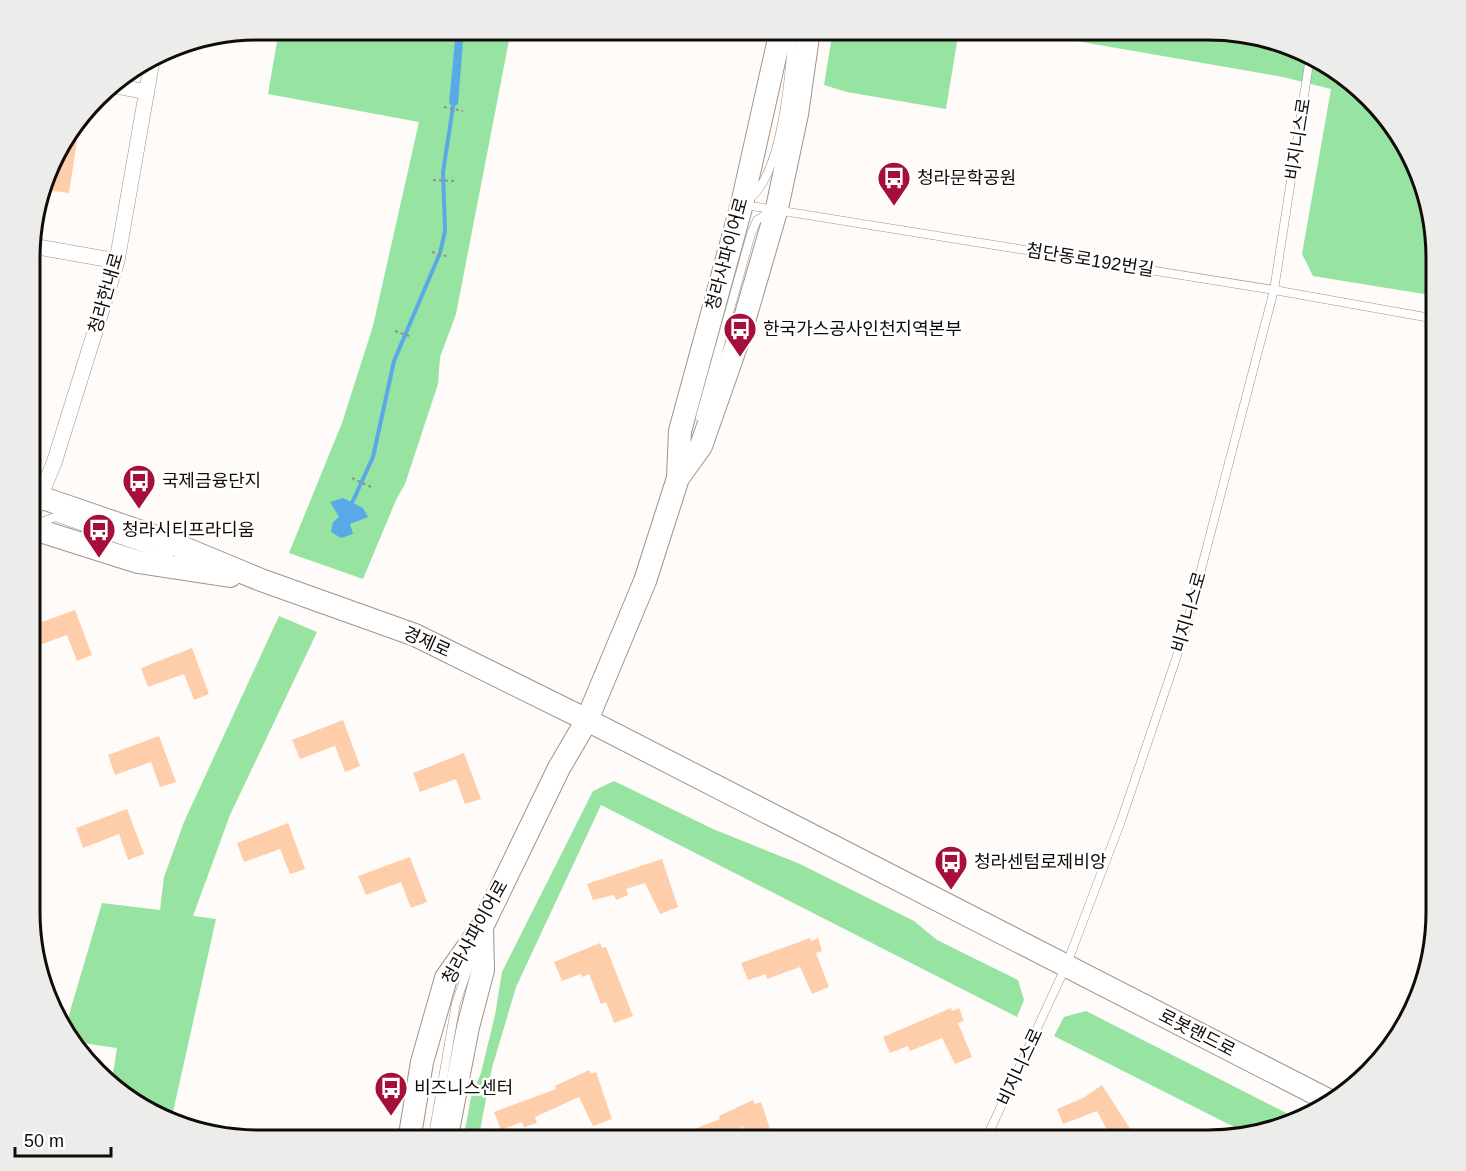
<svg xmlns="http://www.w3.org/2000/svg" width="1466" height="1171" viewBox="0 0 1466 1171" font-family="Arial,'Noto Sans KR',sans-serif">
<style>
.green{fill:#97e3a2}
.water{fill:#5aa9e7}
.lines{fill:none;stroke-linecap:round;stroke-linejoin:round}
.stream{stroke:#5aa9e7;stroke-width:4}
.building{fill:#feceab}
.lane-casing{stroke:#a39387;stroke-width:9}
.street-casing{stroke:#a39387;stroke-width:16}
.secondary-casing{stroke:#a39387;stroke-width:24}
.path{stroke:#938f8b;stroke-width:2;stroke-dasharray:3 3;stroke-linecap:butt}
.lane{stroke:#fff;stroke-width:8}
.street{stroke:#fff;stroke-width:15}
.secondary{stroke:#fff;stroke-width:22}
.labels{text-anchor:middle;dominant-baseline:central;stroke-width:5;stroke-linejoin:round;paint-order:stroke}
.street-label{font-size:18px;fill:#120c08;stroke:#fff}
.poi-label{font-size:18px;fill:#120c08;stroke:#fff;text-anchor:start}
.rim{fill:none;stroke:#120c08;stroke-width:3}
</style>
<rect width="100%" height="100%" fill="#fefbf8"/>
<path class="green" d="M279 30H511L456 314 440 357 438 384 405 484 396 500 363 579 289 553 342 423 373 326 419 122 268 94Z
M833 30H959L946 109 847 92 824 85Z
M1013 30H1222L1295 47 1358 87 1413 158 1436 258V296L1313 276 1302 254 1331 89 1283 77Z
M279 616 317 632 230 815 193 916 216 919 171 1121H166L111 1086 117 1048 75 1042 67 1030 68 1018 102 903 160 910 164 877 184 822Z
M614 781 713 829 800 864 914 921 937 940 1018 980 1024 1000 1017 1017 601 805 516 987 492 1068 478 1141H463L471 1097 481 1073 495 1015 502 972 593 791Z
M1086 1011 1300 1120 1295 1123 1246 1133 1054 1036 1064 1017Z"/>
<path class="water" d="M456 30H464L458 104 453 107 449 103Z
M343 498 363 508 368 517 350 524 353 534 341 538 331 532 333 522 339 517 330 502Z"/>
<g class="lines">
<path class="stream" d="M352 503 373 457 394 361 440 253 445 231 443 172 453 107"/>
</g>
<path class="building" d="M80 121 69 193 45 190 60 145Z
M75 610 92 655 77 661 67 635 31 648V626Z
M192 648 209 694 194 700 184 674 148 687 141 668Z
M343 720 360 766 345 772 335 746 300 759 292 740Z
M159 736 176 782 160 787 151 762 115 775 108 755Z
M464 753 481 799 465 804 456 779 420 792 413 773Z
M127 809 144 854 128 860 119 834 83 848 76 828Z
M288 823 305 869 290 874 280 849 244 862 237 843Z
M410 857 427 902 411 908 401 882 366 895 358 876Z
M662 859 678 907 660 914 645 883 626 889 628 895 616 900 614 895 593 900 587 884Z
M810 938 811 941 818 938 822 951 816 953 829 987 812 994 800 967 767 979 766 974 748 980 741 963Z
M600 943 602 948 606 947 633 1016 614 1023 606 1002 601 1004 589 974 582 977 581 974 562 981 554 962Z
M951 1008 952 1011 959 1008 964 1021 958 1023 972 1057 955 1064 942 1038 910 1051 908 1046 890 1053 883 1037Z
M589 1070 591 1074 596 1072 612 1119 593 1126 579 1097 535 1117 537 1123 524 1127 522 1122 501 1130 494 1112 556 1089 555 1086Z
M1102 1085 1138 1141H1113L1097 1111 1063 1124 1057 1109 1083 1098Z
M753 1100 755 1104 761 1102 774 1141H757L755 1135 747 1138 743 1127 718 1137 720 1141H664L720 1119 719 1116Z"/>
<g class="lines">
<g class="lane-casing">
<path id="lane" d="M748 200C783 175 790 72 793 30
M745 205 1274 290 1436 319
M700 417 751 234 757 220 771 211
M36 524 55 517 169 557
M432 1141 456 1003 472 957
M985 1141 1066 966 1121 821 1184 635 1274 290 1310 57"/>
</g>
<g class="street-casing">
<path id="street" d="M110 85 147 92
M32 246 117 261
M31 518 54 463 117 261 152 61"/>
</g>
<g class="secondary-casing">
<path id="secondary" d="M678 478 680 431 742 204 781 30
M31 494 162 539 261 580 415 635 587 720 1328 1100
M31 528 138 562 230 576
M409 1141 422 1062 446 978 482 927 559 768 587 720 645 581 678 478 701 446 740 335 777 208 797 114 809 30
M446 1141 468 1027 483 970 482 927"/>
</g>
<path class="path" d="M444 107 463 111
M433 180 456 181
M432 252 449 257
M395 331 412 337
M352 478 371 487"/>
<use href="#lane" class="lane"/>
<use href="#street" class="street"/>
<use href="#secondary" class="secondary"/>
</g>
<defs>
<g id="bus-pin" transform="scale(1.725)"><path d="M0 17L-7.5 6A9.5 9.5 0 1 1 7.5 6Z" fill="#a70f3b" stroke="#fff"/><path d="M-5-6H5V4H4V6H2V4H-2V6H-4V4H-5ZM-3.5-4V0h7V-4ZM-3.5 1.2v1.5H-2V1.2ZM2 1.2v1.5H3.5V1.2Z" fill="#fff"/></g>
</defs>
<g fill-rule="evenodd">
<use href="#bus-pin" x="894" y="178"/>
<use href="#bus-pin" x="740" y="329"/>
<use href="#bus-pin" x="139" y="481"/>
<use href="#bus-pin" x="99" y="530"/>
<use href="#bus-pin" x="951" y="862"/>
<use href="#bus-pin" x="391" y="1088"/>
</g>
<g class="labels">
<g class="street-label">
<text transform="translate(1298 139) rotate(-81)">비지니스로</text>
<text transform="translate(727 254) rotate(-75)">청라사파이어로</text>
<text transform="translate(1090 260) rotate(9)">첨단동로192번길</text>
<text transform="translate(106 293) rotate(-74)">청라한내로</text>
<text transform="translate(1189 612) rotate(-74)">비지니스로</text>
<text transform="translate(427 642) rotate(24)">경제로</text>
<text transform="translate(475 932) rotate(-61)">청라사파이어로</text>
<text transform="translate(1197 1033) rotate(27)">로봇랜드로</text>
<text transform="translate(1020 1067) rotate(-65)">비지니스로</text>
</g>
<g class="poi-label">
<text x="917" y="178">청라문학공원</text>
<text x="763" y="329">한국가스공사인천지역본부</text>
<text x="162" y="481">국제금융단지</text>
<text x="122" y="530">청라시티프라디움</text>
<text x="974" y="862">청라센텀로제비앙</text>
<text x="414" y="1088">비즈니스센터</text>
</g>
</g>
<path d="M0 0H1466V1171H0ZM258 40H1208A218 218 0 0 1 1426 258V912A218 218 0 0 1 1208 1130H258A218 218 0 0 1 40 912V258A218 218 0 0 1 258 40Z" fill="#ececeb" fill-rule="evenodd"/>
<path class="rim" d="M258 40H1208A218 218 0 0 1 1426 258V912A218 218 0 0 1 1208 1130H258A218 218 0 0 1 40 912V258A218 218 0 0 1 258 40Z"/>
<path d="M15 1147v9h96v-9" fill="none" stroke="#120c08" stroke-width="3"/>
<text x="24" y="1147" font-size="18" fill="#120c08" stroke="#ffffff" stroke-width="4.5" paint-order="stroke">50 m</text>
</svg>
